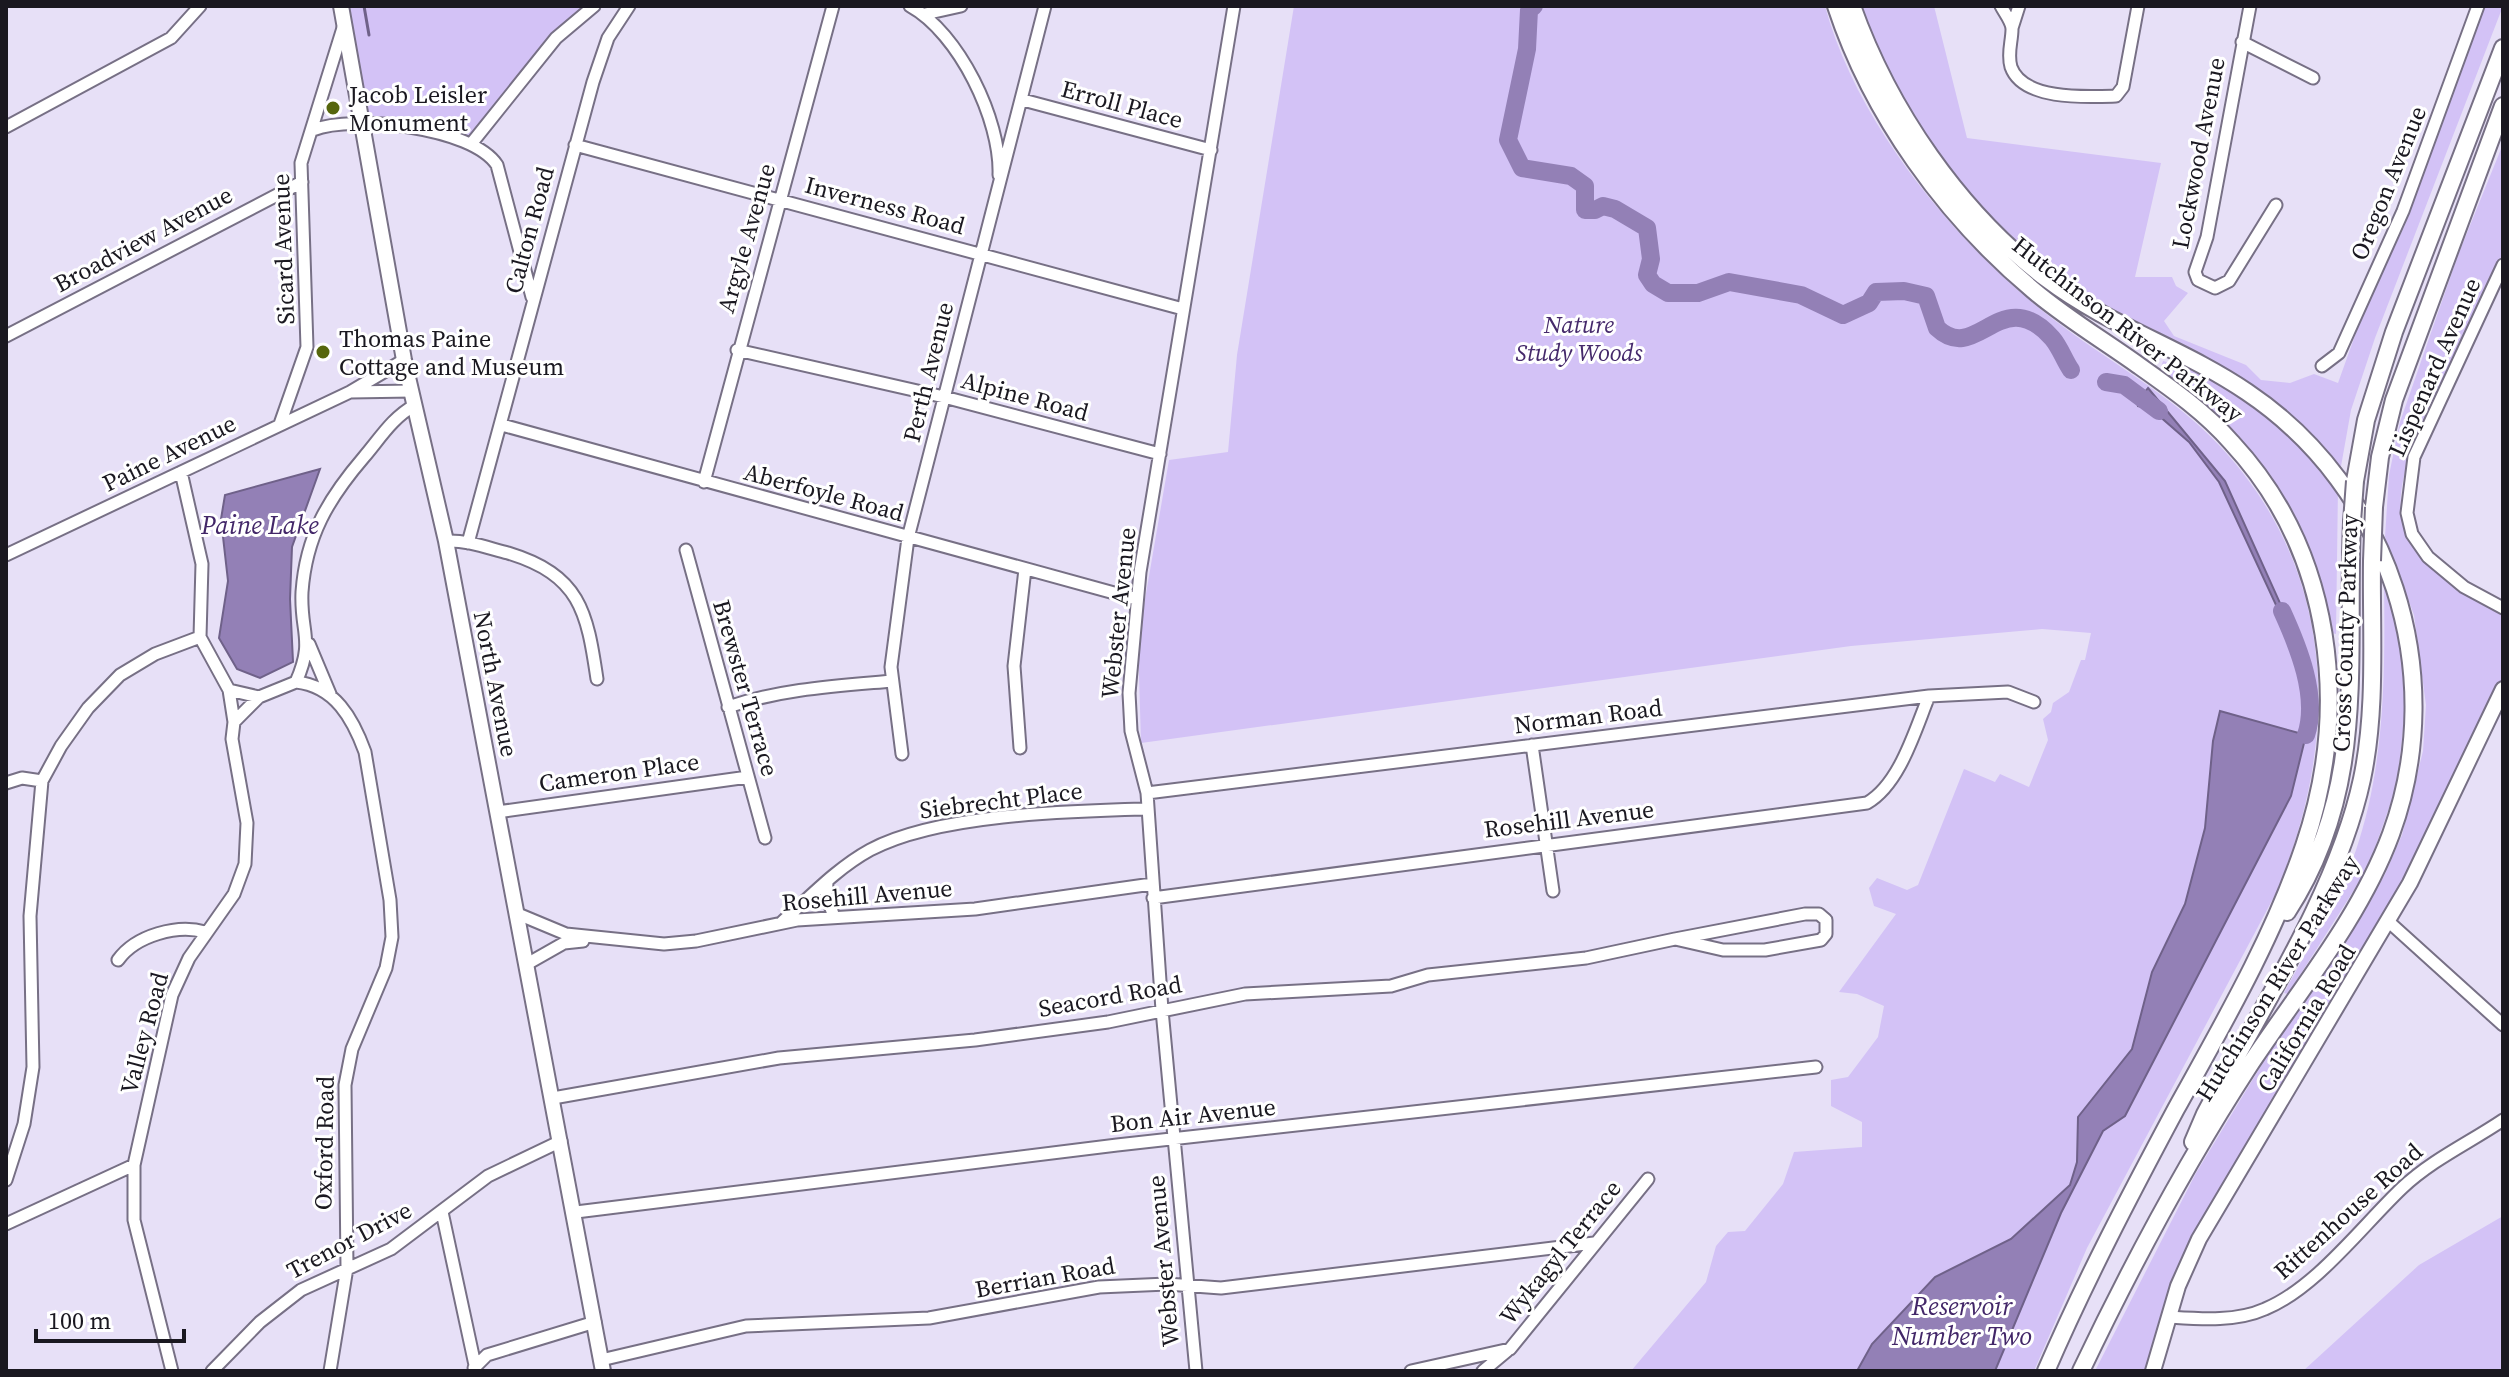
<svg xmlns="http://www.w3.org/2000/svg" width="2509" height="1377" viewBox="0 0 2509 1377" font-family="'Source Serif 4',serif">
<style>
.green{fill:#d3c2f6}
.water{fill:#9380b6;stroke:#6f6189;stroke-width:2}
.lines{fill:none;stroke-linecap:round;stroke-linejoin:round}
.stream{stroke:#6f6189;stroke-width:3}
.river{stroke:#9380b6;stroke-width:18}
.minor-casing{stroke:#777085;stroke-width:15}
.major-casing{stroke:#777085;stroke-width:18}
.highway-casing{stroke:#777085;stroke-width:20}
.minor{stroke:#fff;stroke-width:11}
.major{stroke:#fff;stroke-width:14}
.highway{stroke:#fff;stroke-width:16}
.highway-bridge-casing{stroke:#777085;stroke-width:20;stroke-linecap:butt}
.highway-bridge{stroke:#fff;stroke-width:16}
.poi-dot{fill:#56660d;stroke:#fff;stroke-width:3}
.labels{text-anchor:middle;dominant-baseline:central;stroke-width:6;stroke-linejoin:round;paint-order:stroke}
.poi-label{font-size:24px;fill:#1a1820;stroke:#fff;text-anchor:start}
.street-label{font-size:24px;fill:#1a1820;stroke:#fff}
.park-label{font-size:24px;font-style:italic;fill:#45296b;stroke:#fff}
.water-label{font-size:26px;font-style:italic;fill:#422668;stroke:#fff}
</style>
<rect width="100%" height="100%" fill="#e7e0f7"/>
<path class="green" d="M348 6H592L563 25 470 139 365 115Z
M1294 6H1825C1857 125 1957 245 2053 319 2106 360 2165 391 2212 438 2338 565 2342 736 2276 893L2087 1248 2034 1371H1631L1706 1282 1716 1246 1728 1232 1745 1231 1783 1184 1794 1152 1862 1147V1122L1831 1106V1080L1848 1077 1878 1037 1884 1006 1857 994 1839 992 1896 914 1874 906 1869 888 1877 878 1907 890 1918 885 1964 769 1995 782 2000 774 2029 787 2048 740 2043 719 2051 712 2053 703 2069 692 2081 660H2085L2091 633 2042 629 1851 646 1141 743 1138 640 1169 460 1228 452 1237 355Z
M1861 6H1934L1967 138 2161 163 2135 277H2172L2176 286 2188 293 2164 321 2174 336 2246 365 2261 380 2290 383 2314 374 2338 383 2362 316 2404 227 2484 6H2503L2375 338 2351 410 2340 472C2318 443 2295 414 2265 393 2201 349 2128 322 2063 281 1983 230 1891 96 1861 6Z
M2503 144C2503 172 2509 231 2502 254 2482 324 2376 464 2406 533 2424 573 2467 593 2503 613V677L2446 798 2408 875 2193 1239 2149 1371H2095L2196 1173 2273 1046 2350 932 2385 874 2402 835 2423 751 2426 705 2414 615 2385 537 2389 475 2400 422 2458 255Z
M2163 361C2236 379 2289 434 2338 487L2336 634 2332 633C2324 601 2318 568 2305 537 2276 466 2215 421 2160 370Z
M2384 578 2403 644 2407 694 2397 785 2368 868 2288 994 2284 993C2309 946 2339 900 2356 850 2386 761 2385 670 2384 578Z
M2503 1216V1371H2303L2419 1265Z"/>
<path class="water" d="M2148 388 2225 481 2293 632 2289 633 2219 482 2189 442 2150 408 2138 406 2137 402Z
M320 469 292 547 290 599 293 662 260 678 237 669 219 638 228 581 221 519 225 495Z
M2220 711 2306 735 2291 796 2125 1116 2103 1131 2061 1213 1995 1371H1857L1872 1344 1935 1277 2011 1239 2070 1185 2077 1162 2078 1117 2132 1049 2152 972 2185 904 2205 828 2213 741Z"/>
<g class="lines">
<path class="stream" d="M364 6 369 35"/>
<path class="river" d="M1534 6 1529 10 1527 49 1508 140 1522 168 1571 176 1585 186V210H1595L1603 206 1615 209 1647 228 1651 259 1647 275 1653 284 1668 293H1698L1729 282 1801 295 1843 315 1869 303 1876 292 1904 291 1926 296 1937 328C1977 366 2001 281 2052 338 2060 347 2064 360 2071 370
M2106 382 2124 385 2159 411
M2282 611C2298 646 2319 697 2306 735"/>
<g class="minor-casing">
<path id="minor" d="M910 6C959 33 1001 120 999 175
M2001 6C2004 12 2012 22 2012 29 2012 42 2007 53 2011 67 2023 101 2088 97 2116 96L2123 87 2138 6
M2250 6 2207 237 2195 272 2198 280 2215 288 2229 281 2276 205
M925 14 961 6
M2012 28 2019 6
M2242 42 2313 78
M1023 100 1211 150
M6 127 171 38 200 6
M313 130C354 114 472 127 497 165L532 297
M471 144 556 38 594 6
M575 145 1183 309
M2503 265 2414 457 2407 513 2412 534 2428 557 2464 587 2503 608
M6 336 302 182
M737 350 944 397 1160 454
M2322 366 2339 353 2403 211 2478 6
M350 392 412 391
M280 424 307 347 301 163 343 28
M502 425 1136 599
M181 472 202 564 200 637 229 690 234 722
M704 482 833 6
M446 541C467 540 488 548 508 553 580 575 587 611 597 679
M468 543 593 82 608 38 629 6
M686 550 765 838
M6 555 350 392 404 360
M309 644 330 694
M296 682C335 686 353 719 365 752L390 900 392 937 386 968 352 1049 345 1085 347 1268 330 1371
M229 690 259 697
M728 707C781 689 836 686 892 681
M1532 745 1553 891
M1020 748 1014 666 1025 569
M902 754 891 667 908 538 1045 6
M6 783 22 778 42 781
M1147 793 1929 696 2008 692 2034 702
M497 812 748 777
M827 883 826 894 834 917
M1153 898 1867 803C1900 784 1915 730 1929 696
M518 914 566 934 664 944 696 941 797 920 975 909 1152 884
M2389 922 2503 1025
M781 923C809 898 837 868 870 850 937 814 1070 811 1147 809
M118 960C136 935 178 924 205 932
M527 964 564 943 583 941
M553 1098 779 1058 975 1040 1108 1022 1245 994 1391 986 1428 975 1586 958 1675 939 1723 950H1765L1821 940 1826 934V920L1819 914H1805L1675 939
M6 1180 24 1124 33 1067 30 916 42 781 61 746 88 708 120 675 155 654 200 637
M442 1212 475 1365
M576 1212 1117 1145 1816 1067
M6 1224 134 1165
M2169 1317C2200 1319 2236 1322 2265 1309 2316 1288 2362 1226 2402 1188 2433 1159 2469 1143 2503 1120
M601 1360 746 1326 929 1318 1099 1287 1167 1284 1221 1288 1594 1243
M474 1368 487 1355 595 1322
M172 1371 134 1220V1165L172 995 189 958 234 894 245 864 247 823 232 739 234 722 259 697 296 682C315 639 300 633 302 592 306 536 328 499 364 457 381 437 392 418 415 405
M212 1371 260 1322 301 1290 391 1249 488 1176 561 1141
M1196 1371 1162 1010 1147 793 1131 731 1129 693 1140 572 1234 6
M1411 1371 1510 1349 1648 1179
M1483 1371 1507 1351"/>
</g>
<g class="major-casing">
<path id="major" d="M341 6 404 360 446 541 603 1371
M2153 1371 2178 1286 2199 1239 2410 883 2503 689"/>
</g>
<g class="highway-casing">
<path id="highway" d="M1836 6C1872 115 1945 216 2033 290 2066 318 2103 340 2138 365 2172 389 2205 412 2232 443 2333 552 2351 708 2304 846 2273 938 2223 1024 2176 1109 2130 1195 2085 1281 2046 1371
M1852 6C1889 110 1959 212 2047 279 2109 326 2184 349 2247 392 2390 488 2450 673 2391 834 2360 918 2298 992 2249 1066 2186 1163 2131 1266 2081 1371
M2355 481 2366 420 2394 332 2503 48
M2374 507 2380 457 2394 400 2503 106
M2287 912C2368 788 2346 661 2352 522
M2193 1142 2205 1114C2259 1012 2338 891 2362 779 2377 708 2371 634 2372 561"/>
</g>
<use href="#minor" class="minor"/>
<use href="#major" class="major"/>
<use href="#highway" class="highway"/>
<g class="highway-bridge-casing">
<path id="highway-bridge" d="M2352 522 2355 481
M2372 561 2374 507"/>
</g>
<use href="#highway-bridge" class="highway-bridge"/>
</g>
<g class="poi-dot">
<circle cx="333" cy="108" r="8"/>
<circle cx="323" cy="352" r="8"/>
</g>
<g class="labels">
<g class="poi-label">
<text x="349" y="94">Jacob Leisler<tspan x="349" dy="28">Monument</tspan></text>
<text x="339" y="338">Thomas Paine<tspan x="339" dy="28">Cottage and Museum</tspan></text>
</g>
<g class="street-label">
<text transform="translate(1122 104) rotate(15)">Erroll Place</text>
<text transform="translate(2198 153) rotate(-79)">Lockwood Avenue</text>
<text transform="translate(2388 183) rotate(-68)">Oregon Avenue</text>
<text transform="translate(885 205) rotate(15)">Inverness Road</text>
<text transform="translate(529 230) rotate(-75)">Calton Road</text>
<text transform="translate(746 238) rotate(-74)">Argyle Avenue</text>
<text transform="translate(143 239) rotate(-28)">Broadview Avenue</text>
<text transform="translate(283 249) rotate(-92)">Sicard Avenue</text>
<text transform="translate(2128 329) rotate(38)">Hutchinson River Parkway</text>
<text transform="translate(2434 367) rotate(-66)">Lispenard Avenue</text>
<text transform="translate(928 372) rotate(-76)">Perth Avenue</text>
<text transform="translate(1025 396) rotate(15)">Alpine Road</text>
<text transform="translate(169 453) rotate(-26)">Paine Avenue</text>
<text transform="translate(824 492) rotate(15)">Aberfoyle Road</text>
<text transform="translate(1118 613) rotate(-84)">Webster Avenue</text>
<text transform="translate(2345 633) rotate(-88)">Cross County Parkway</text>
<text transform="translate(496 684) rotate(79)">North Avenue</text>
<text transform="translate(746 688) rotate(74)">Brewster Terrace</text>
<text transform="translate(1588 716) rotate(-7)">Norman Road</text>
<text transform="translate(619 772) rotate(-8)">Cameron Place</text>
<text transform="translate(1001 800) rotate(-7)">Siebrecht Place</text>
<text transform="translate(1569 819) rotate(-7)">Rosehill Avenue</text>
<text transform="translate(867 895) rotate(-5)">Rosehill Avenue</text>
<text transform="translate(2277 978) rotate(-58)">Hutchinson River Parkway</text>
<text transform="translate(1110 996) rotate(-10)">Seacord Road</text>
<text transform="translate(2306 1018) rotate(-59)">California Road</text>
<text transform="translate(144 1033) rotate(-75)">Valley Road</text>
<text transform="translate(1193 1115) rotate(-6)">Bon Air Avenue</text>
<text transform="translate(324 1143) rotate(-89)">Oxford Road</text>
<text transform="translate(2348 1211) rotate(-42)">Rittenhouse Road</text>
<text transform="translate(349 1240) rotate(-28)">Trenor Drive</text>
<text transform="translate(1560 1252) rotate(-51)">Wykagyl Terrace</text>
<text transform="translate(1163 1261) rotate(-95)">Webster Avenue</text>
<text transform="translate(1045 1277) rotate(-10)">Berrian Road</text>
</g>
<g class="park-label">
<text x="1579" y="324">Nature<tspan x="1579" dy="28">Study Woods</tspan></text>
</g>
<g class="water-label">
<text x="260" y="525">Paine Lake</text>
<text x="1962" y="1306">Reservoir<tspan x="1962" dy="30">Number Two</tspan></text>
</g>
</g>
<rect width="2509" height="1377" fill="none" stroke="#1a1820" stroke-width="16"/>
<path d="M36 1329v12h148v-12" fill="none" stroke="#1a1820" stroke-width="4"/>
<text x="48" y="1329" font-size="24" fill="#1a1820" stroke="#ffffff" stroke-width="6" paint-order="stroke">100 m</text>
</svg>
